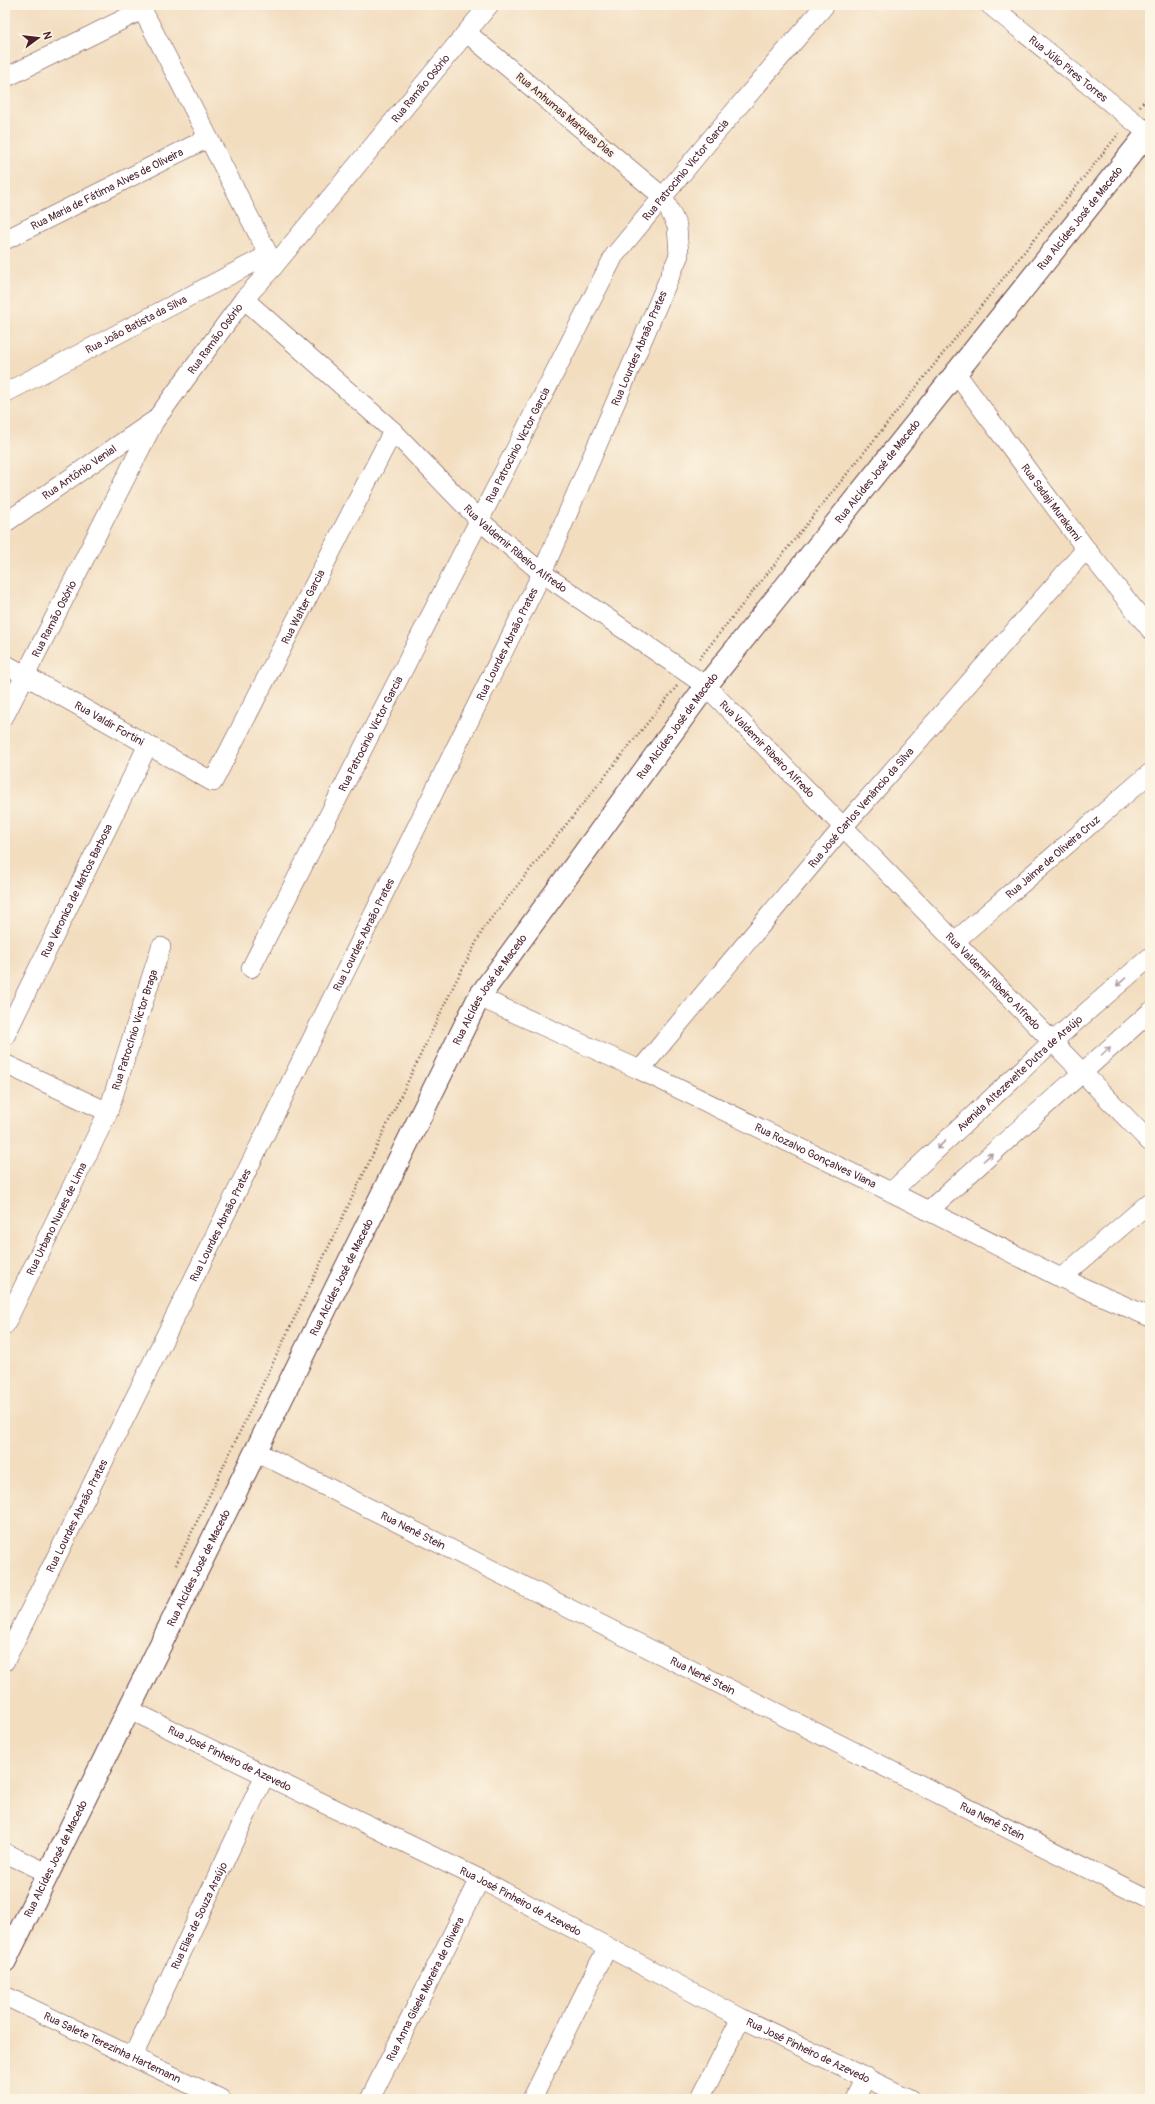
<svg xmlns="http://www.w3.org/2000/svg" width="1155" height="2104" viewBox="0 0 1155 2104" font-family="Pangolin,sans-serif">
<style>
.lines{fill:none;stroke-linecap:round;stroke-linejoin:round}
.minor-casing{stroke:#633c41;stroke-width:20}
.tertiary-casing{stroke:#633c41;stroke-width:24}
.path{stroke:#633c41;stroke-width:2.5;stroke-dasharray:1 3;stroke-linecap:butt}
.minor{stroke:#fff;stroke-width:19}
.tertiary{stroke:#fff;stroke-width:22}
.oneway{stroke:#ae9aa0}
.labels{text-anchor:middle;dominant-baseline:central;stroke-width:3.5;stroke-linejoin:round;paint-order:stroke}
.street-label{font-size:11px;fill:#4a1f2b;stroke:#fcf5e5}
</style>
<rect width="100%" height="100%" fill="#fcf5e5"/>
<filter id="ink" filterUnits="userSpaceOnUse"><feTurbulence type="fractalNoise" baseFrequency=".025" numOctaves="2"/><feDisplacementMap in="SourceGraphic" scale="8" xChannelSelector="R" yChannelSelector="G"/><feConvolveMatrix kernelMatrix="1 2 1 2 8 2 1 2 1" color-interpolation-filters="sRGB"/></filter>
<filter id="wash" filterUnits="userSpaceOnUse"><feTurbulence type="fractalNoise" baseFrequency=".012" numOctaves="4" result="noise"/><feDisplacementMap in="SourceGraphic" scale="16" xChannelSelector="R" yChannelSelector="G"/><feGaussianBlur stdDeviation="0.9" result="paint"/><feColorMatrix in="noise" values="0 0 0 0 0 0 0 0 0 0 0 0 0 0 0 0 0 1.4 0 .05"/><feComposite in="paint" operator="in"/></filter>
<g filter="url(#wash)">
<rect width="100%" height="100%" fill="#f2ddbf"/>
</g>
<g filter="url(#ink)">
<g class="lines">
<g class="minor-casing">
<g id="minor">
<path d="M140 5 274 265"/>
<path id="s1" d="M990 5 1148 133"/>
<path d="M5 78 142 10"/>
<path id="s2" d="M5 240 208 138"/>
<path id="s3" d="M244 299 393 431 480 521 542 573 706 686 1150 1142"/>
<path id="s4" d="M955 372 1086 549 1150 629"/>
<path id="s5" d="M5 393 268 255"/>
<path id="s6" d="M5 523 152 422"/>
<path id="s7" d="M5 664 213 782 393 431"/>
<path id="s8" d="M5 715 154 422 244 299 274 266 489 5"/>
<path id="s9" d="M955 941 1150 773"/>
<path id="s10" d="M251 968 614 256 709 141 825 5"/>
<path id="s11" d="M479 997 640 1070 891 1192 1061 1278 1150 1317"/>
<path id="s12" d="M5 1036 148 745"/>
<path d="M5 1064 108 1112"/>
<path id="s13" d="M640 1070 844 826 1086 549"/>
<path id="s14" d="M891 1192 1052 1042 1150 957"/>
<path d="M928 1211 1150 1012"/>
<path d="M1061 1278 1150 1202"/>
<path id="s15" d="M5 1325 108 1112 161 947"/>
<path id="s16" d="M255 1451 1150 1900"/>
<path id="s17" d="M5 1661 542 573 679 255 677 226 663 197 467 33"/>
<path id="s18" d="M128 1709 480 1879 741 2018 910 2099"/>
<path d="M5 1853 48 1873"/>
<path id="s19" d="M5 1996 221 2099"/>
<path id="s20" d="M133 2056 265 1775"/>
<path id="s21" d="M370 2099 480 1879"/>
<path d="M532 2099 607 1948"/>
<path d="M700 2099 741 2018"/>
<path d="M855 2099 866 2077"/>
</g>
</g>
<g class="tertiary-casing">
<g id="tertiary">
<path id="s22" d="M5 1961 479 997 706 686 1150 130"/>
</g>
</g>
<path class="path" d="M1140 106 1150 94
M699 659 1120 132
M176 1565 455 983 485 926 677 686"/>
<use href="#minor" class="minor"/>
<use href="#tertiary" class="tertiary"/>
</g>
<defs><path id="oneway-shaft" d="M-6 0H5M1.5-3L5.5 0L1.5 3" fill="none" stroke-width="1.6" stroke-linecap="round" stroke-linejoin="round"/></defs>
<g class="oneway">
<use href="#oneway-shaft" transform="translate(1121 982) rotate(139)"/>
<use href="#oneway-shaft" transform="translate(1106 1051) rotate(-42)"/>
<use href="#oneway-shaft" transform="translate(941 1145) rotate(137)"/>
<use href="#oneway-shaft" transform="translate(988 1157) rotate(-42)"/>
</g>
</g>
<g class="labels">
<g class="street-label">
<text stroke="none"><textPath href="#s1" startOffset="101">Rua Júlio Pires Torres</textPath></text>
<text stroke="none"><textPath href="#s8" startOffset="756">Rua Ramão Osório</textPath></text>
<text transform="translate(565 115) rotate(40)">Rua Anhumas Marques Dias</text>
<text stroke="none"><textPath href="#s10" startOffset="911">Rua Patrocinio Victor Garcia</textPath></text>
<text stroke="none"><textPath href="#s2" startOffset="114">Rua Maria de Fátima Alves de Oliveira</textPath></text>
<text stroke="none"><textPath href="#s22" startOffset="2058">Rua Alcídes José de Macedo</textPath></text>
<text stroke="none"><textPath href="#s5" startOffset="148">Rua João Batista da Silva</textPath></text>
<text stroke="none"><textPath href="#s8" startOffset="432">Rua Ramão Osório</textPath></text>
<text stroke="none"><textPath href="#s17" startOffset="1458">Rua Lourdes Abraão Prates</textPath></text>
<text stroke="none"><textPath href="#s10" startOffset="587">Rua Patrocinio Victor Garcia</textPath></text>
<text stroke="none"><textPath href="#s22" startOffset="1734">Rua Alcídes José de Macedo</textPath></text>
<text stroke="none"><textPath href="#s6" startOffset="90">Rua Antônio Venial</textPath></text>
<text stroke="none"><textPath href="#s4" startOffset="162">Rua Sadaji Murakami</textPath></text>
<text stroke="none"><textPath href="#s3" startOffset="369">Rua Valdemir Ribeiro Alfredo</textPath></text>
<text stroke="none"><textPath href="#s7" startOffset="436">Rua Walter Garcia</textPath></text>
<text stroke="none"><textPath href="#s8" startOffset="108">Rua Ramão Osório</textPath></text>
<text stroke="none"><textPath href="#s17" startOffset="1134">Rua Lourdes Abraão Prates</textPath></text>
<text stroke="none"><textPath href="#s7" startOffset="120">Rua Valdir Fortini</textPath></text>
<text stroke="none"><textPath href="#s22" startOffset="1410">Rua Alcídes José de Macedo</textPath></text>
<text stroke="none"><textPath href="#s10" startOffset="263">Rua Patrocinio Victor Garcia</textPath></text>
<text stroke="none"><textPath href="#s3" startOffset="692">Rua Valdemir Ribeiro Alfredo</textPath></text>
<text stroke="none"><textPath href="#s13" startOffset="343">Rua José Carlos Venâncio da Silva</textPath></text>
<text stroke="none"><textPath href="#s9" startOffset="129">Rua Jaime de Oliveira Cruz</textPath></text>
<text stroke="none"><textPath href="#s12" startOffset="162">Rua Veronica de Mattos Barbosa</textPath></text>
<text stroke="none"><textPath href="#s17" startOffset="810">Rua Lourdes Abraão Prates</textPath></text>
<text stroke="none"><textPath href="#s3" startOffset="1016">Rua Valdemir Ribeiro Alfredo</textPath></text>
<text stroke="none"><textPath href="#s22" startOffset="1086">Rua Alcídes José de Macedo</textPath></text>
<text stroke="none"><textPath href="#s15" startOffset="323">Rua Patrocínio Victor Braga</textPath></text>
<text stroke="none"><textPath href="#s14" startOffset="175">Avenida Altezevelte Dutra de Araújo</textPath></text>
<text stroke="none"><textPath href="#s11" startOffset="372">Rua Rozalvo Gonçalves Viana</textPath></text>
<text stroke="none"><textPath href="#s15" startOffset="118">Rua Urbano Nunes de Lima</textPath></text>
<text stroke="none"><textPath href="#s17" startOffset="486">Rua Lourdes Abraão Prates</textPath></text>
<text stroke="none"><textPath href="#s22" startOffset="762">Rua Alcídes José de Macedo</textPath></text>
<text stroke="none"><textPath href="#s17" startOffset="162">Rua Lourdes Abraão Prates</textPath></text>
<text stroke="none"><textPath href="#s16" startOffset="177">Rua Nenê Stein</textPath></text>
<text stroke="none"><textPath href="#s22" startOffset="438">Rua Alcídes José de Macedo</textPath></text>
<text stroke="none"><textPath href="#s16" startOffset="501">Rua Nenê Stein</textPath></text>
<text stroke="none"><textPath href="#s18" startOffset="113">Rua José Pinheiro de Azevedo</textPath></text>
<text stroke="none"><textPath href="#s16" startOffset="825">Rua Nenê Stein</textPath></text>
<text stroke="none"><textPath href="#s22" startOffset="114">Rua Alcídes José de Macedo</textPath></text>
<text stroke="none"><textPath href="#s18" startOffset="437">Rua José Pinheiro de Azevedo</textPath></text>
<text stroke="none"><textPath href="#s20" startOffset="155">Rua Elias de Souza Araújo</textPath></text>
<text stroke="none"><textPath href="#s21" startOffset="123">Rua Anna Gisele Moreira de Oliveira</textPath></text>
<text stroke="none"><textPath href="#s19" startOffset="119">Rua Salete Terezinha Hartemann</textPath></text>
<text stroke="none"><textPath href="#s18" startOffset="761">Rua José Pinheiro de Azevedo</textPath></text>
</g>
</g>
<rect width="1155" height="2104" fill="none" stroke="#fcf5e5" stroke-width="20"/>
<g transform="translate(38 38) rotate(75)" stroke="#fcf5e5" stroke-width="3" paint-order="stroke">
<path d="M0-3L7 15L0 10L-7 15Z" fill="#4a1f2b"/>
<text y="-6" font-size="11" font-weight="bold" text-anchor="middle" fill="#4a1f2b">N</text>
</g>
</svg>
